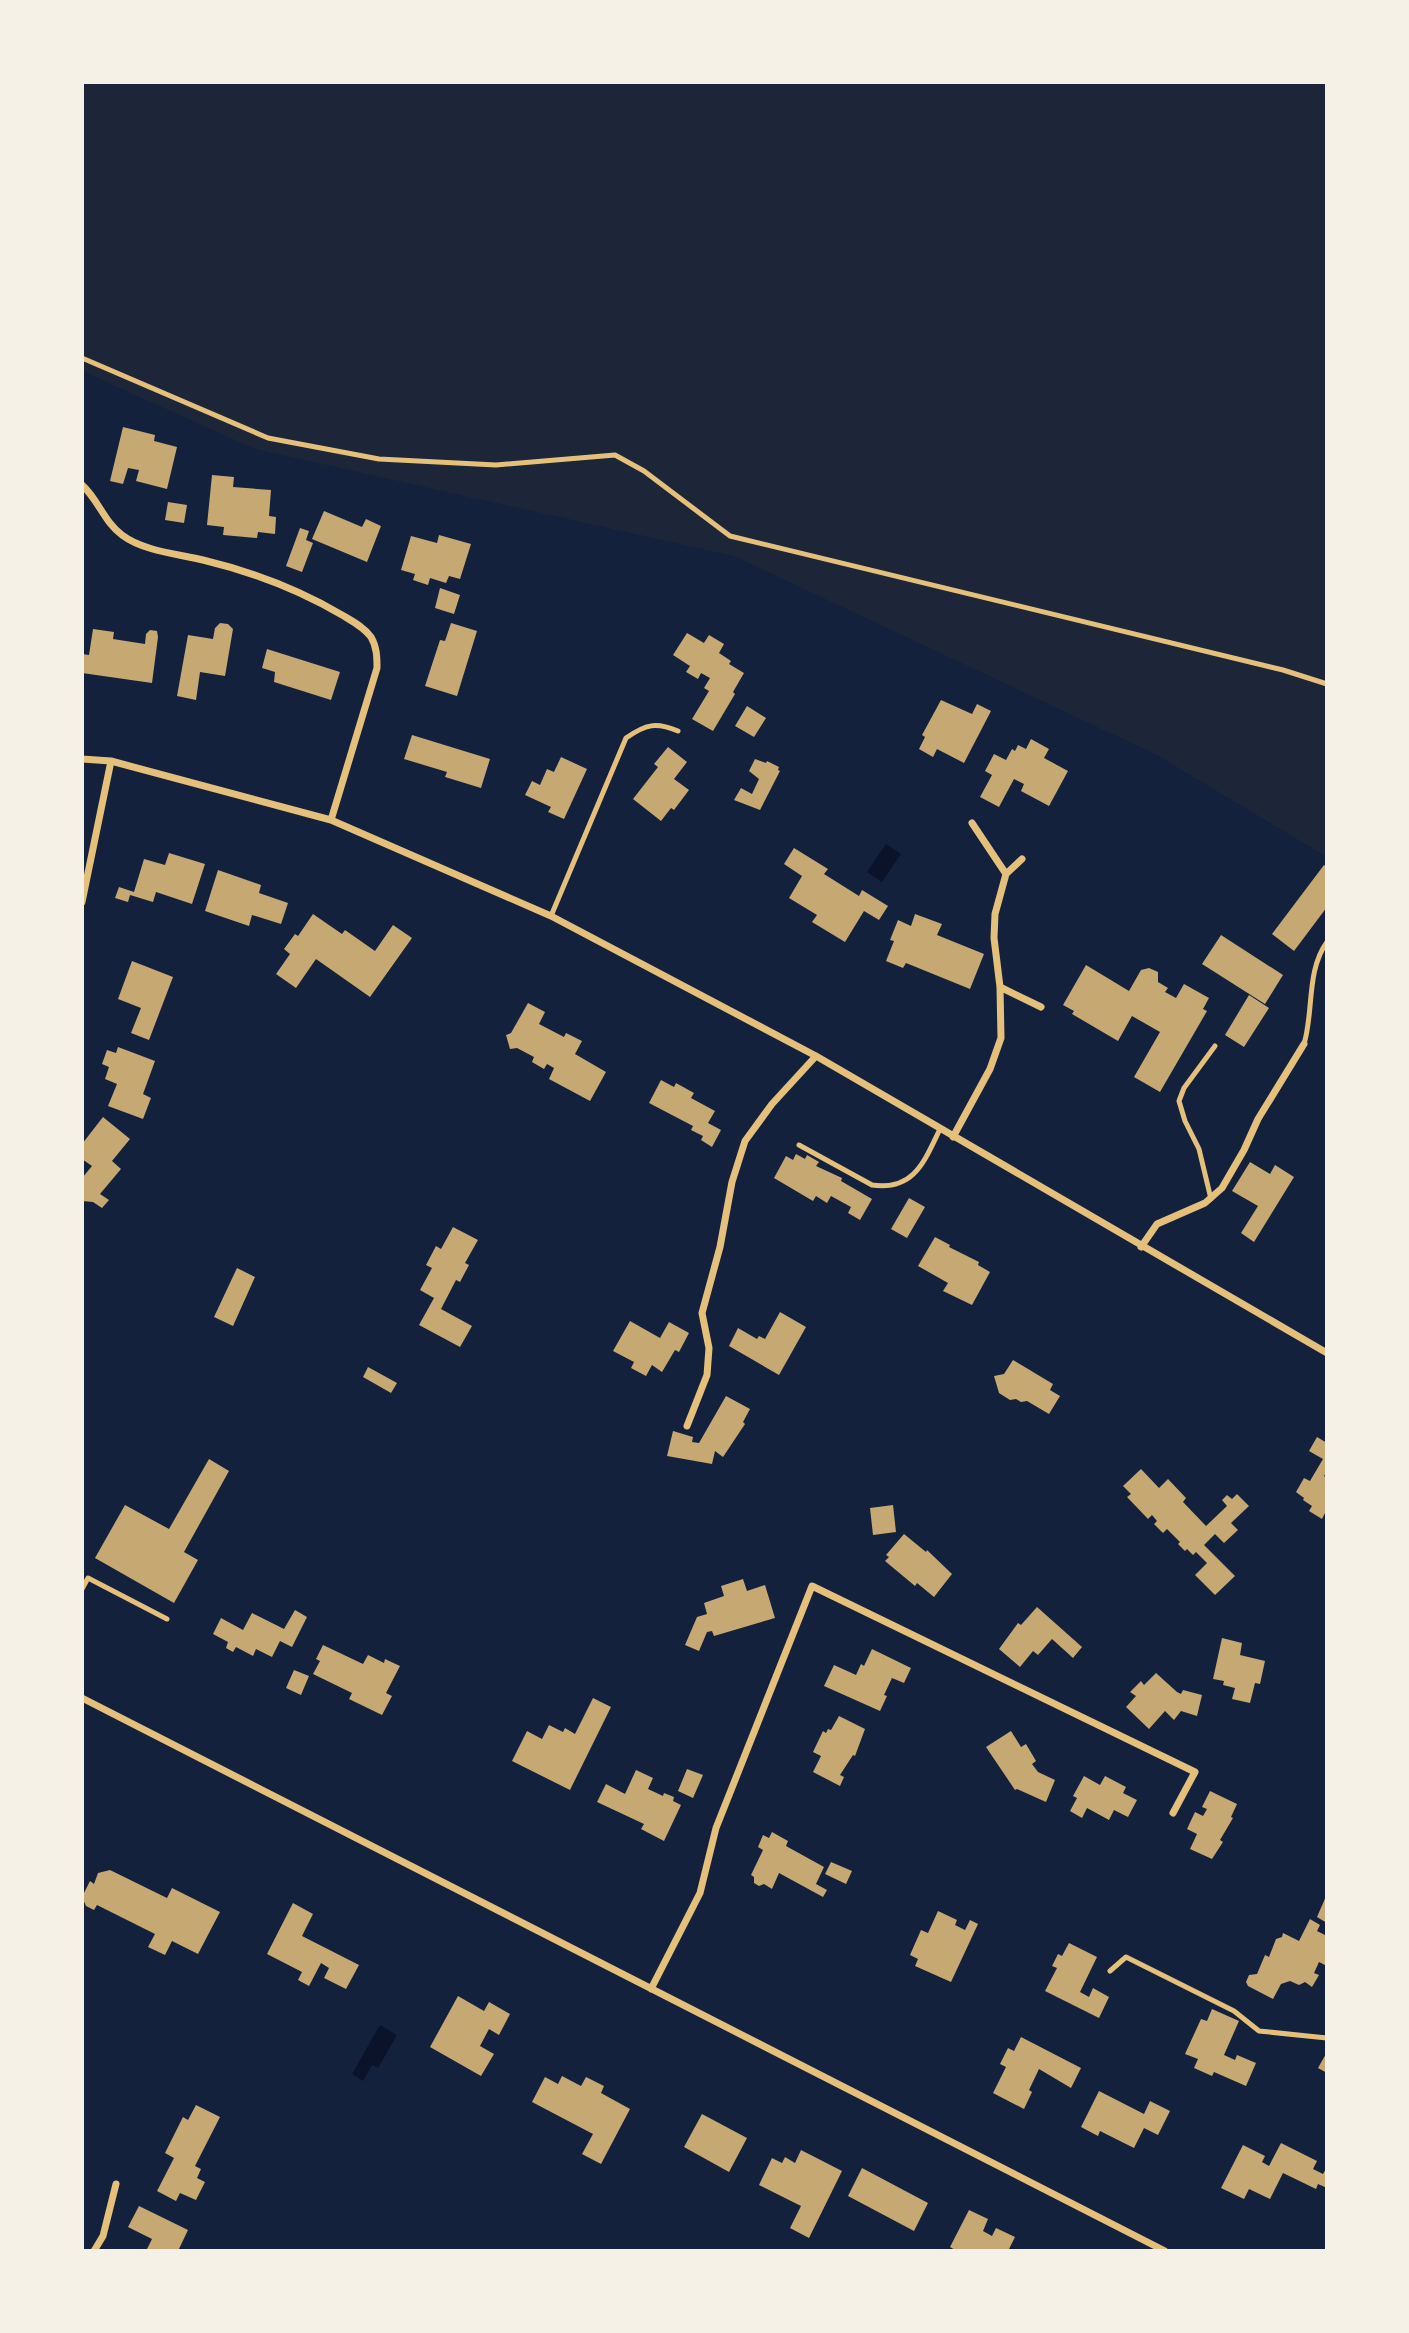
<svg xmlns="http://www.w3.org/2000/svg" width="1409" height="2333" viewBox="0 0 1409 2333" font-family="Arial,sans-serif">
<style>
.green{fill:#1d2539}
.water{fill:#0b132b}
.building{fill:#c6a872}
.lines{fill:none;stroke-linecap:round;stroke-linejoin:round}
.service{stroke:#e5c07b;stroke-width:5}
.minor{stroke:#e5c07b;stroke-width:7}
</style>
<rect width="100%" height="100%" fill="#14213d"/>
<path class="green" d="M82 82H1327V857L1157 755 734 556 255 449 82 371Z"/>
<path class="water" d="M886 844 901 854 882 882 867 872Z
M380 2025 397 2035 378 2068 372 2065 363 2081 352 2074Z"/>
<path class="building" d="M123 427 155 435 154 441 177 447 167 489 136 481 139 470 128 468 123 484 110 481Z
M212 475 234 477 233 487 271 490 269 516 276 517 275 534 258 532 257 538 223 535 224 527 207 525Z
M168 502 187 505 184 523 165 520Z
M324 511 362 527 366 519 381 526 367 562 312 539Z
M300 528 309 531 306 540 313 543 302 572 286 566Z
M439 535 471 544 460 579 449 576 446 583 430 578 428 585 413 580 415 574 401 570 411 536 437 543Z
M440 588 460 595 454 614 435 608Z
M220 623 228 624 233 629 225 676 200 672 196 700 177 696 188 635 213 639 215 628Z
M451 623 477 631 457 696 425 686 440 640 445 641Z
M93 629 114 632 113 639 145 644 146 634 150 630 157 631 158 637 152 683 82 673V654L89 655Z
M687 633 704 643 709 635 724 644 719 653 731 661 729 664 744 673 733 692 735 694 713 731 692 719 709 691 704 688 710 678 701 673 698 679 686 672 690 666 673 655Z
M267 649 340 672 331 700 274 682 275 672 262 668Z
M941 700 972 714 977 704 991 711 964 763 937 749 933 757 919 749 925 737 922 735Z
M747 706 766 718 754 737 735 726Z
M412 735 490 759 481 788 445 777 447 772 404 759Z
M1031 739 1049 749 1044 758 1068 771 1049 806 1021 791 1024 784 1014 779 999 807 980 797 992 775 985 771 994 754 1006 760 1012 749 1015 751 1018 745 1026 749Z
M668 747 687 762 674 779 689 790 674 810 671 808 661 821 633 799 658 767 654 764Z
M561 757 587 769 564 819 548 812 551 807 525 795 532 781 540 785 547 769 554 772Z
M755 759 766 763 767 761 779 767 778 770 780 771 760 810 734 800 741 788 752 794 759 779 749 771Z
M794 848 828 869 824 874 859 896 862 890 888 906 879 920 864 911 845 942 812 922 817 915 789 898 802 876 784 864Z
M169 853 205 864 192 904 156 892 153 902 130 895 128 902 115 898 119 887 134 892 144 859 165 865Z
M1324 865 1327 867V907L1294 951 1272 934Z
M218 870 261 885 259 893 288 903 281 924 252 915 249 926 205 911Z
M313 914 342 934 345 930 375 951 393 925 412 938 370 997 316 959 296 988 276 974 290 954 284 949 295 934 298 936Z
M915 914 942 924 937 935 984 954 970 989 906 963 903 968 886 961 894 941 890 940 898 920 911 926Z
M1221 935 1283 975 1265 1004 1202 964Z
M132 961 173 977 149 1040 131 1033 141 1008 118 999Z
M1086 965 1129 991 1141 970 1149 968 1158 972V982L1168 988 1165 992 1176 998 1184 984 1209 998 1203 1009 1207 1011 1160 1092 1134 1077 1160 1032 1132 1016 1118 1041 1072 1014 1074 1011 1063 1005Z
M1249 995 1269 1008 1244 1047 1225 1035Z
M528 1003 545 1012 539 1024 564 1037 566 1033 582 1041 575 1054 606 1072 590 1101 549 1079 554 1068 547 1064 544 1069 532 1062 534 1057 517 1048 510 1049 506 1035 511 1033Z
M118 1047 155 1061 143 1094 151 1098 143 1119 108 1106 117 1084 105 1079 109 1067 102 1064 107 1050 116 1053Z
M661 1080 674 1087 676 1083 694 1093 691 1098 715 1111 708 1123 721 1130 712 1147 701 1140 703 1136 691 1130 693 1126 649 1103Z
M103 1117 130 1139 112 1161 121 1169 100 1194 109 1200 102 1208 93 1202 82 1201V1178L92 1166 82 1159V1144Z
M796 1154 805 1159 807 1155 819 1162 816 1166 842 1178 841 1181 872 1199 860 1220 848 1213 851 1207 831 1196 827 1203 816 1196 813 1201 774 1178 786 1156 793 1160Z
M1250 1162 1270 1174 1275 1165 1294 1177 1254 1242 1241 1233 1258 1206 1232 1191Z
M909 1198 925 1207 907 1238 891 1229Z
M453 1227 478 1240 465 1263 469 1265 460 1282 456 1280 441 1309 472 1326 460 1347 419 1325 434 1298 420 1290 432 1268 426 1265 436 1246 441 1249Z
M935 1237 950 1245 949 1247 979 1262 978 1265 990 1272 972 1305 943 1291 948 1283 918 1266Z
M237 1268 255 1277 233 1326 214 1317Z
M780 1312 806 1327 779 1375 729 1346 738 1328 757 1339 759 1336 765 1339Z
M630 1321 660 1338 669 1322 689 1333 679 1352 675 1350 662 1372 652 1365 646 1376 631 1368 634 1362 613 1351Z
M1013 1360 1053 1384 1050 1390 1060 1396 1049 1414 1027 1401 1021 1402 1016 1399 1010 1400 999 1393 994 1376 1004 1374Z
M368 1367 397 1383 391 1393 363 1377Z
M726 1396 750 1409 743 1422 745 1424 723 1457 715 1451 712 1464 667 1456 673 1431 693 1437 692 1442 699 1443Z
M1317 1437 1327 1443V1471L1324 1476 1327 1478V1514L1325 1513 1322 1519 1309 1511 1312 1506 1303 1500 1304 1498 1296 1492 1304 1478 1310 1481 1323 1459 1309 1451Z
M209 1459 229 1471 184 1552 198 1560 174 1603 95 1558 125 1505 169 1529Z
M1141 1469 1159 1488 1168 1479 1186 1498 1183 1502 1206 1526 1227 1506 1222 1500 1227 1495 1232 1499 1237 1494 1249 1506 1231 1523 1238 1530 1224 1543 1215 1534 1204 1545 1235 1576 1215 1595 1195 1575 1207 1563 1196 1552 1193 1555 1187 1549 1185 1551 1178 1544 1180 1542 1167 1529 1163 1533 1154 1524 1157 1521 1152 1515 1148 1519 1127 1497 1131 1494 1123 1486Z
M893 1505 896 1532 873 1535 870 1508Z
M904 1534 926 1552 927 1550 952 1574 934 1597 917 1583 915 1586 885 1561 889 1557 886 1555Z
M743 1579 747 1591 765 1585 775 1618 714 1636 712 1631 707 1632 699 1651 685 1645 697 1617 707 1614 704 1603 724 1596 721 1586Z
M1037 1607 1082 1647 1073 1658 1052 1639 1038 1655 1033 1651 1020 1667 999 1649 1018 1623 1021 1625Z
M295 1610 307 1617 292 1647 280 1641 272 1657 256 1649 253 1656 236 1647 233 1652 226 1648 228 1642 213 1634 221 1618 243 1630 252 1613 284 1629Z
M1222 1638 1242 1643 1240 1655 1265 1661 1260 1684 1255 1683 1250 1703 1232 1699 1235 1688 1223 1685 1224 1681 1213 1679Z
M323 1645 363 1664 368 1655 384 1663 385 1659 400 1666 386 1693 392 1696 382 1715 349 1699 352 1693 313 1674 320 1661 316 1659Z
M872 1649 911 1668 904 1683 892 1678 884 1695 887 1696 880 1711 824 1686 834 1665 856 1675 861 1664 864 1666Z
M294 1670 309 1676 301 1695 286 1688Z
M1156 1673 1177 1692 1181 1694 1183 1690 1202 1695 1197 1716 1181 1711 1174 1720 1165 1711 1149 1729 1126 1707 1136 1696 1130 1692 1141 1681 1144 1685Z
M593 1698 611 1707 570 1790 512 1761 527 1731 542 1739 549 1725 563 1732 565 1728 575 1734Z
M839 1716 865 1729 855 1756 853 1755 840 1775 844 1777 840 1786 813 1772 821 1756 813 1752 823 1731 826 1733 828 1729 831 1730Z
M1011 1731 1021 1747 1026 1744 1036 1761 1032 1764 1038 1772 1055 1780 1046 1802 1017 1789 1015 1790 986 1747Z
M687 1769 703 1775 693 1798 678 1791Z
M636 1770 653 1778 648 1789 663 1796 664 1793 674 1797 673 1801 681 1805 664 1841 641 1829 644 1824 597 1802 606 1784 625 1794Z
M1084 1776 1100 1785 1105 1776 1126 1787 1123 1793 1137 1800 1128 1817 1114 1810 1109 1820 1087 1808 1082 1818 1070 1811 1077 1798 1073 1796Z
M1210 1791 1237 1804 1231 1817 1233 1818 1220 1840 1223 1842 1212 1859 1190 1849 1197 1834 1187 1829 1195 1812 1203 1816 1207 1809 1202 1807Z
M772 1832 788 1841 786 1846 824 1867 816 1884 827 1890 823 1897 779 1873 772 1889 764 1884 759 1886 754 1883V1877L751 1875 763 1850 758 1847 763 1835 769 1838Z
M831 1862 852 1871 846 1884 825 1874Z
M110 1870 167 1898 172 1888 220 1912 198 1954 172 1941 165 1955 148 1947 155 1934 97 1905 94 1910 86 1906 82 1897 90 1881 94 1884 98 1873Z
M1327 1894V1923L1317 1917Z
M293 1903 313 1914 302 1936 359 1965 346 1989 324 1978 329 1968 321 1963 309 1986 298 1980 302 1972 267 1954Z
M938 1911 957 1920 955 1925 965 1930 970 1920 978 1924 951 1982 915 1966 918 1959 910 1955 921 1930 928 1933Z
M1310 1919 1320 1925 1317 1931 1327 1936V1966L1319 1962 1314 1973 1319 1975 1312 1987 1305 1982 1299 1985 1290 1981 1281 1984 1273 1999 1248 1986 1246 1982 1249 1975 1257 1974 1265 1955 1269 1957 1276 1939 1282 1937 1283 1933 1299 1941Z
M1069 1943 1097 1957 1080 1992 1089 1997 1093 1988 1109 1997 1099 2018 1045 1991 1057 1968 1052 1966 1058 1954 1062 1956Z
M458 1996 484 2011 489 2002 510 2014 499 2035 489 2029 480 2046 494 2054 481 2076 430 2047Z
M1212 2009 1239 2021 1224 2055 1235 2060 1237 2055 1256 2063 1246 2086 1214 2072 1212 2076 1194 2068 1198 2059 1185 2054 1201 2019 1207 2021Z
M1021 2037 1081 2068 1071 2088 1039 2069 1029 2090 1032 2092 1024 2109 993 2093 1006 2067 1000 2064 1008 2048 1014 2051Z
M1327 2052V2073L1318 2068Z
M562 2076 581 2086 586 2077 604 2086 601 2093 630 2109 601 2164 582 2154 593 2134 532 2102 545 2077 558 2084Z
M1099 2091 1144 2114 1150 2101 1170 2111 1158 2135 1144 2128 1134 2148 1100 2131 1098 2136 1081 2127Z
M196 2105 220 2117 195 2166 201 2169 197 2178 205 2182 196 2200 180 2193 176 2201 157 2191 174 2158 165 2153 183 2117 188 2120Z
M702 2114 747 2138 729 2172 684 2147Z
M1281 2143 1317 2161 1313 2169 1323 2174 1327 2167V2188L1318 2184 1316 2189 1283 2173 1270 2199 1249 2189 1244 2199 1221 2188 1243 2145 1265 2156 1262 2162 1269 2166Z
M801 2150 842 2171 809 2238 790 2228 801 2206 759 2185 772 2158 782 2163 785 2157 795 2163Z
M862 2168 928 2203 914 2231 848 2196Z
M139 2206 188 2230 178 2251H146L152 2239 128 2227Z
M969 2210 988 2219 983 2231 992 2236 996 2228 1015 2237 1008 2251H957L950 2247Z"/>
<g class="lines">
<path class="service" d="M82 358 268 438 379 459 496 465 615 455 644 471 730 536 1283 670 1327 684
M551 916 626 738C646 724 656 722 678 731
M1304 1044C1314 1011 1306 971 1327 942
M799 1145 872 1185C914 1191 924 1162 940 1129
M1211 1199 1199 1149 1185 1121 1179 1101 1184 1088 1215 1046
M82 1589 88 1578 167 1619
M1110 1971 1126 1957 1234 2011 1259 2031 1327 2038"/>
<path class="minor" d="M82 485C98 499 104 522 122 535 143 551 178 554 203 560 253 572 298 589 342 615 352 621 364 627 371 637 377 647 377 658 377 668L331 820
M82 759 111 761 331 820 551 916 816 1056 1327 1353
M972 823 1006 874
M82 902 111 761
M1000 987 1041 1007
M953 1137 990 1069 1001 1038 1000 987 994 938 995 914 1006 874 1022 859
M1141 1247 1157 1224 1205 1203 1222 1188 1244 1150 1258 1119 1304 1044
M687 1426 707 1375 709 1348 702 1313 720 1247 732 1182 745 1141 772 1104 816 1056
M82 1698 1165 2251
M651 1989 700 1893 716 1828 812 1586 1195 1772 1173 1813
M94 2251 103 2236 116 2184"/>
</g>
<rect width="1409" height="2333" fill="none" stroke="#f6f1e7" stroke-width="168"/>
</svg>
